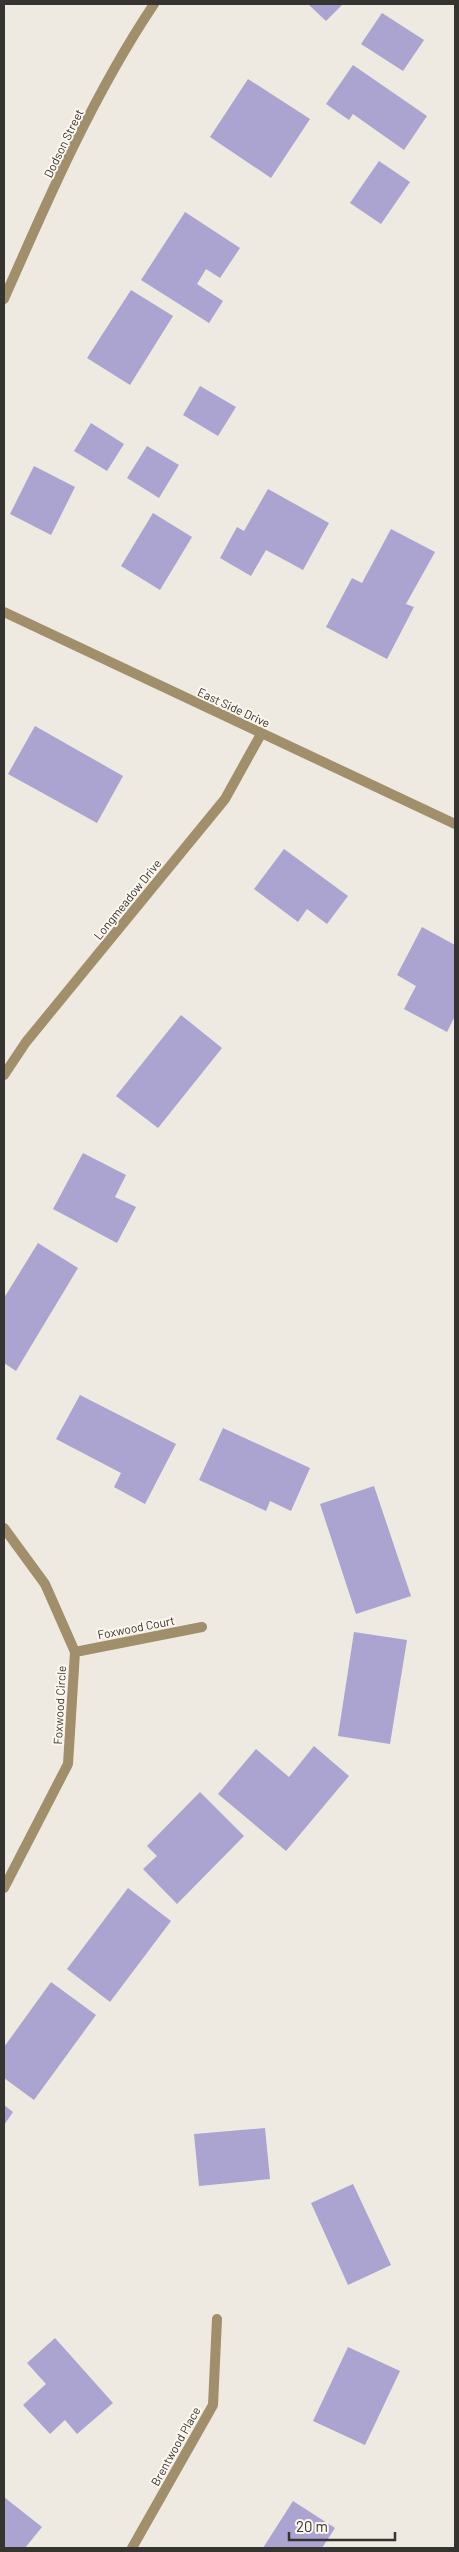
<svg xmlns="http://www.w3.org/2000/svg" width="459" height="2552" viewBox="0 0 459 2552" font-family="Barlow,sans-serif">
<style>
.building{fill:#aba4d0}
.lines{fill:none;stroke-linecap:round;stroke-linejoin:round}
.minor{stroke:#a18e6a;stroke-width:10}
.tertiary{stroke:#a18e6a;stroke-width:10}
.labels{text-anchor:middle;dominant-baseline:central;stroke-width:4;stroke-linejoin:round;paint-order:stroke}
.street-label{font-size:12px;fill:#363431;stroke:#fcf7ef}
</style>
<rect width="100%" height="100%" fill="#eee9e1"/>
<path class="building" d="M308 4H343L326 21Z
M382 13 424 40 403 71 361 44Z
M353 65 427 116 404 150 353 114 349 120 326 104Z
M248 79 310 119 271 178 210 137Z
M379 161 410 182 381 224 350 203Z
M185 212 240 248 220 278 206 269 197 284 223 301 209 323 141 280Z
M131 290 173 316 130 385 87 358Z
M200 386 236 407 218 436 183 415Z
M91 423 124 444 107 471 74 451Z
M147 446 179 465 159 498 127 478Z
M34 466 75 487 51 535 10 514Z
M268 489 329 523 303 570 266 550 251 576 220 558 237 527 244 531Z
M153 513 192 537 160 590 121 566Z
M391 529 435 552 406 604 414 607 387 659 326 627 352 578 362 583Z
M35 726 123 776 97 823 8 774Z
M284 849 348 896 327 924 307 909 298 922 254 889Z
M422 927 455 945V1016L447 1032 404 1009 416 986 397 975Z
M181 1015 222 1048 158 1128 116 1096Z
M83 1153 126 1175 115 1197 136 1207 117 1243 53 1209Z
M38 1243 78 1268 16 1371 4 1363V1298Z
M80 1395 176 1444 145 1504 114 1487 121 1473 56 1439Z
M223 1428 310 1468 291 1511 270 1501 266 1511 199 1480Z
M374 1486 411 1596 356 1614 320 1504Z
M354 1632 407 1640 390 1744 338 1736Z
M314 1746 349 1776 286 1851 218 1794 256 1749 289 1777Z
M200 1792 244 1836 177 1904 143 1869 157 1856 147 1846Z
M128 1888 171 1921 110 2002 67 1969Z
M51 1982 96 2015 34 2100 4 2078V2047Z
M4 2105 13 2112 4 2125Z
M265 2128 270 2179 199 2186 194 2134Z
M353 2184 391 2265 348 2285 311 2203Z
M55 2338 113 2403 77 2434 65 2420 50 2434 23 2405 46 2384 27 2363Z
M348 2347 400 2371 365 2445 313 2421Z
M4 2497 42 2527 25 2548H4Z
M293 2501 335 2528 322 2548H263Z"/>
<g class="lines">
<path class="minor" d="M4 299C48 199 93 95 154 4
M4 1075 26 1042 225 799 261 734
M4 1528 45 1584 75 1652 68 1764 4 1888
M75 1652 202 1627
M132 2548 213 2405 217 2319"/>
<path class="tertiary" d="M4 612 455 824"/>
</g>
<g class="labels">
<g class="street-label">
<text transform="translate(63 143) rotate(-64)">Dodson Street</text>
<text transform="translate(234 707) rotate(25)">East Side Drive</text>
<text transform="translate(127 899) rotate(-51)">Longmeadow Drive</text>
<text transform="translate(136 1627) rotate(-11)">Foxwood Court</text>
<text transform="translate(59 1705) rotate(-87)">Foxwood Circle</text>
<text transform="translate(175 2446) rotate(-61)">Brentwood Place</text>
</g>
</g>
<rect width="459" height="2552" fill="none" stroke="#363431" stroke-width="10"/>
<path d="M289 2532v8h106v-8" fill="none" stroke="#363431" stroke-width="2.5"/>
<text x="296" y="2532" font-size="15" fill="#363431" stroke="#fcf7ef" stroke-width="4" paint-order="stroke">20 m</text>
</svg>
